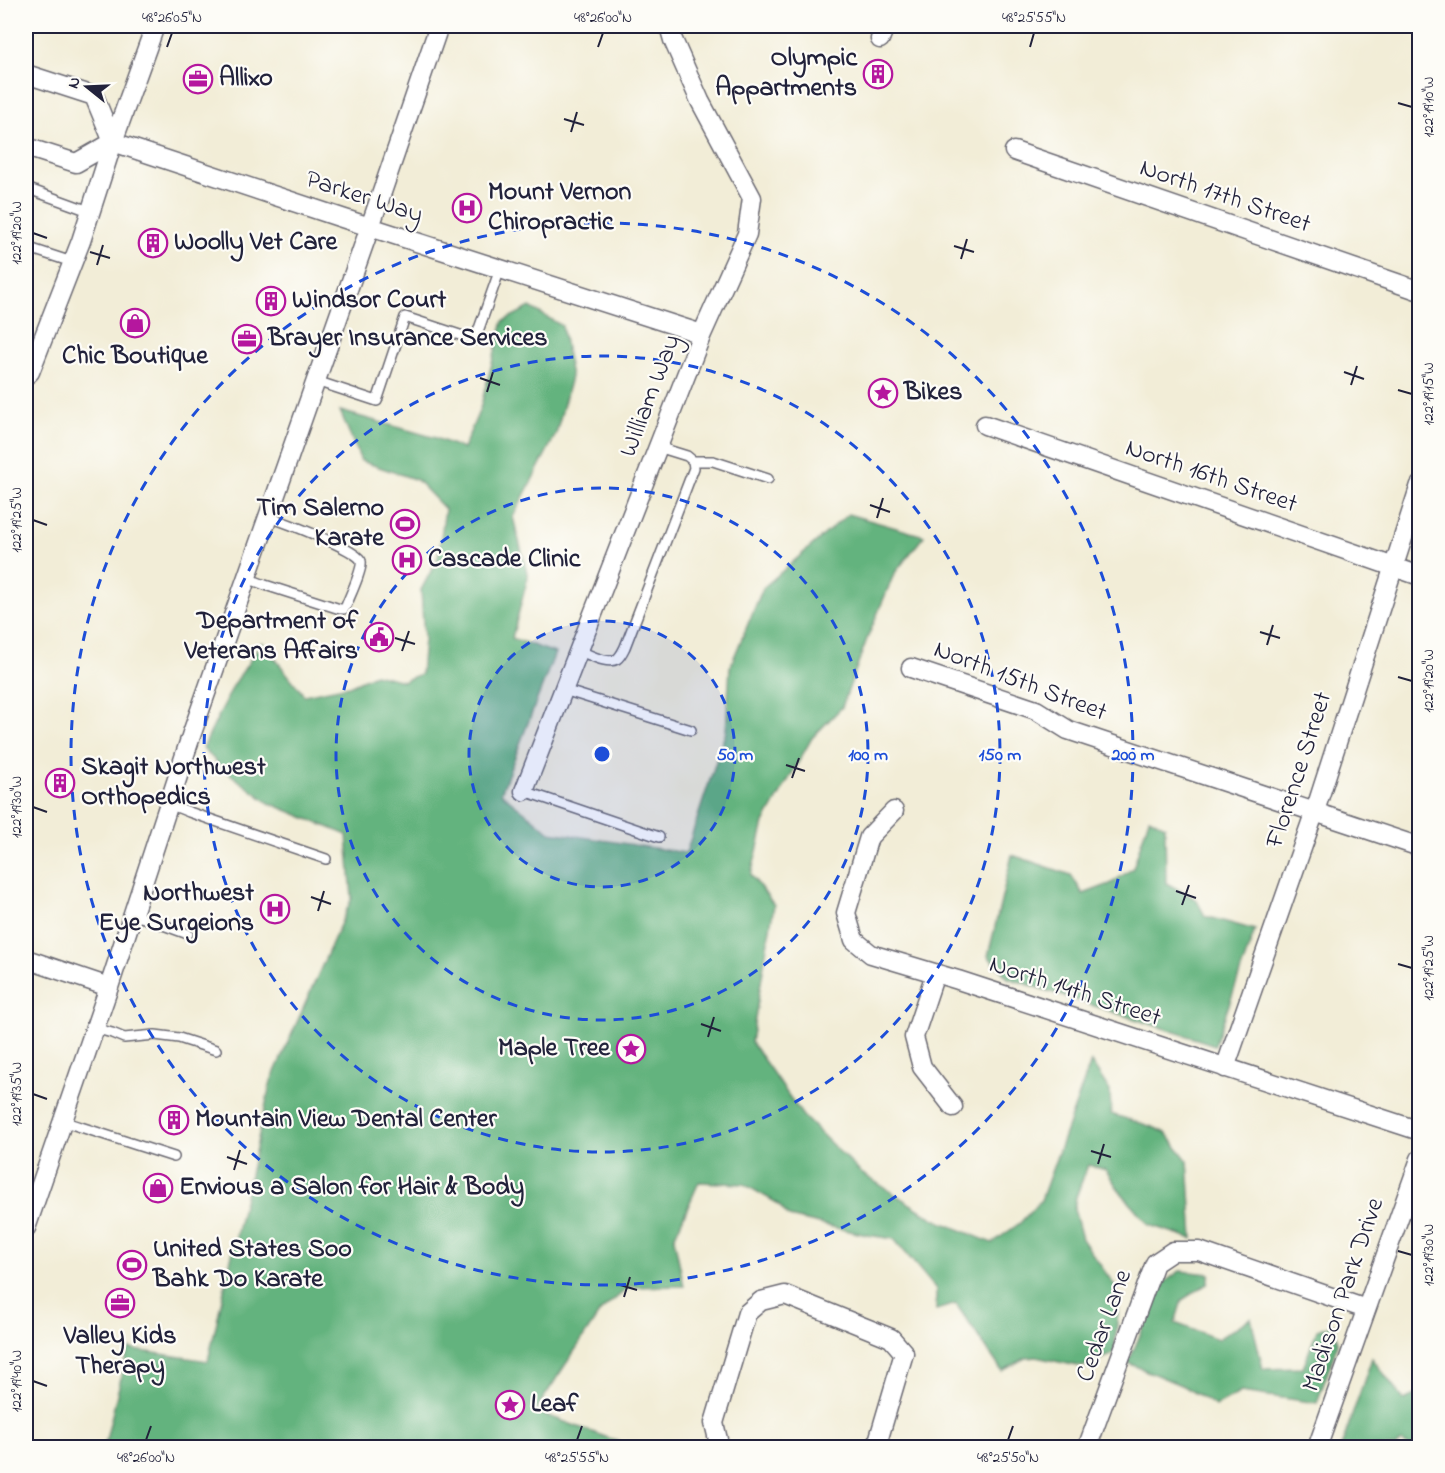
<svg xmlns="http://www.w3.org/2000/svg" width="1445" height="1473" viewBox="0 0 1445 1473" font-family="'Indie Flower',sans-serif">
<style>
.forest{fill:#64b37e;stroke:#436a5c;stroke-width:1.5}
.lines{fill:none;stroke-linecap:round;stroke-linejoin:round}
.lane-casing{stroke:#6b6972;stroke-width:12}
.street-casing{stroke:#6b6972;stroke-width:21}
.lane{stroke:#fff;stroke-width:9}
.street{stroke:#fff;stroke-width:18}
.ticks{fill:none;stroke:#22223b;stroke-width:2}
.ring{fill:none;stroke:#1d4ed8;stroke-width:3;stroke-dasharray:10 8}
.labels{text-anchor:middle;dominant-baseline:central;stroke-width:4.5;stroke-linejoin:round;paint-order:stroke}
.poi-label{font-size:26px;font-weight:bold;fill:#22223b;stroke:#fdfcf7;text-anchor:start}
.street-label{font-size:26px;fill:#22223b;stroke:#fdfcf7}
.centre{fill:#1d4ed8;stroke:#fdfcf7;stroke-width:3}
.ring-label{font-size:18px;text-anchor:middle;font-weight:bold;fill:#1d4ed8;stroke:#fdfcf7;stroke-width:4.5;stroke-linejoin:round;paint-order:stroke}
.neatline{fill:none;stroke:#22223b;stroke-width:2}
.ticks-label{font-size:15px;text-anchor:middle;fill:#22223b}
</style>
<rect width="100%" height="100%" fill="#fdfcf7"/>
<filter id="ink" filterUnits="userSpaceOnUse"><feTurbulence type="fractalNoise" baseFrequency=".0167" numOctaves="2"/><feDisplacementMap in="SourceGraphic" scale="12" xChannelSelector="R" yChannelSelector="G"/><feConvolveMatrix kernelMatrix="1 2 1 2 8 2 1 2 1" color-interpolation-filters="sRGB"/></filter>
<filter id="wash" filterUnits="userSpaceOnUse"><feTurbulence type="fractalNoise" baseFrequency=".008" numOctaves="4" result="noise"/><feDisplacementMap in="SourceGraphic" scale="24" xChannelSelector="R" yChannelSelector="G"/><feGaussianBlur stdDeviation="1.35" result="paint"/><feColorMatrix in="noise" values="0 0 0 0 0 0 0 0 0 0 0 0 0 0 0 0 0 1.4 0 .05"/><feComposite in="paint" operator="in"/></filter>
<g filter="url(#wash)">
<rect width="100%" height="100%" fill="#f2edd7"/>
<path class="forest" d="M530 307 562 326 571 377 556 434 513 517 528 577 512 638 555 653 501 793 550 832 686 853 726 731 730 667 763 588 848 514 924 536 894 574 867 639 842 707 812 738 764 823 751 875 774 905 751 1042 803 1116 861 1173 934 1219 992 1243 1020 1223 1041 1200 1091 1062 1110 1091 1111 1114 1153 1127 1166 1133 1188 1161 1193 1239 1149 1225 1119 1190 1106 1170 1088 1165 1076 1197 1074 1209 1082 1239 1115 1286 1118 1313 1114 1354 1082 1367 1036 1357 1026 1358 1002 1371 956 1304 936 1310V1289L894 1239 867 1235 789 1217 777 1203 744 1184 699 1182 674 1238 684 1286 629 1287 600 1312 535 1411 633 1447 104 1448 128 1349 208 1361 271 1081 352 898 347 835 269 803 222 768 203 748 233 686 262 642 304 695 349 686 375 674 403 681 421 674 424 639 421 590 438 558 445 509 417 480 361 461 340 411 436 438 463 449 480 409 503 321Z
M1149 818 1165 826 1166 883 1196 899 1205 916 1255 930 1215 1045 1008 978 988 956 1012 855 1071 875 1083 894 1110 884 1133 868Z
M1180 1271 1210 1274 1207 1284 1182 1300 1175 1323 1218 1339 1251 1318 1263 1369 1303 1368 1317 1330 1334 1324 1338 1343 1317 1403 1241 1392 1216 1406 1183 1386 1128 1363 1162 1284Z
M1372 1358 1404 1400 1419 1393V1447H1411L1401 1442 1395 1447H1341Z"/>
</g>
<g filter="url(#ink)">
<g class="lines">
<g class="lane-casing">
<path id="lane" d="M26 91 31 76
M26 188 89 211
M26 247 72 262
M316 381 377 401 405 317 475 340 500 269
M693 461H713L768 479
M247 578 265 585 340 609H344L346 606C349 598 363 569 361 561 359 550 282 521 268 517
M579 651C589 654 607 665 617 659 621 656 623 651 625 647L694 468 693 461 687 456 658 447
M564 690 691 730
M524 791 659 837
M169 804 189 812 326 859
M133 914 188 934
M94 1028 112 1033 124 1038 155 1035 179 1038 216 1050
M62 1121 174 1157"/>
</g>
<g class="street-casing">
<path id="street" d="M880 39 885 26
M26 74 94 96 113 142
M26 147 76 163 113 142 342 218 702 334
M1014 151 1420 291
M26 375 30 372 81 241 113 142 155 26
M985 425 1420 576
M911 668 1036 710 1068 730 1420 847
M524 791 702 334 747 234 752 198 700 101 673 40 669 26
M894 811 869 837 846 913 854 940 871 954 958 980 1420 1131
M26 959 109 987
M935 974 914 1037 922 1067 953 1107
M1225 1068 1315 811 1420 485
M26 1228 109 987 192 733 370 227 439 26
M720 1448 714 1423 747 1313 761 1301 785 1295 891 1338 904 1353 876 1448
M1087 1448 1155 1263 1173 1251H1199L1366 1309
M1317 1448 1420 1159"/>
</g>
<use href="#lane" class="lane"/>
<use href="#street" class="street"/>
</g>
</g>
<path class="ticks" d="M167 47 172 33M598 47 603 33M1030 47 1034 33M1398 103 1412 107M564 119 584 125M571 132 577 112M33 233 47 238M954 246 974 252M90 252 110 258M961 259 967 239M97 265 103 245M1344 372 1364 379M480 378 500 385M1351 385 1357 366M1398 390 1412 394M487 392 493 372M870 505 890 512M877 518 883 498M33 520 47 525M1260 632 1280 638M395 638 415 644M1267 645 1273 625M402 651 409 631M1398 677 1412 681M786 765 805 771M792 778 799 758M33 807 47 812M1176 891 1196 898M311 897 331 904M1182 905 1189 885M318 911 324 891M1398 964 1412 968M701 1024 721 1031M708 1037 714 1017M33 1094 47 1099M1091 1151 1111 1157M227 1157 247 1164M1098 1164 1104 1144M234 1170 240 1150M1398 1251 1412 1255M617 1284 637 1290M624 1297 630 1277M33 1381 47 1386M146 1440 151 1426M577 1440 582 1426M1008 1440 1013 1426"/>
<circle cx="602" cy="754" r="133" fill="#1d4ed8" fill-opacity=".12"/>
<g class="ring">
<circle cx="602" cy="754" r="133"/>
<circle cx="602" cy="754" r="266"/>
<circle cx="602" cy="754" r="398"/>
<circle cx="602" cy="754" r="531"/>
</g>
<defs>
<g id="building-ring" transform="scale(1.5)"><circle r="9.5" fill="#fdfcf7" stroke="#b5179e" stroke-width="1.5"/><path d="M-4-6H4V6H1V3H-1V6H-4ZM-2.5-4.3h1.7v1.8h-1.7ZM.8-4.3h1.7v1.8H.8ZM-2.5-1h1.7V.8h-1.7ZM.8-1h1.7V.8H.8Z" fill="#b5179e"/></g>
<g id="office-ring" transform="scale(1.5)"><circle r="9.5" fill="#fdfcf7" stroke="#b5179e" stroke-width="1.5"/><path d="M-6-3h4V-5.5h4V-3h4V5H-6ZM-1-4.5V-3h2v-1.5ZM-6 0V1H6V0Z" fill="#b5179e"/></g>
<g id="hospital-ring" transform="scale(1.5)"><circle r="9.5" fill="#fdfcf7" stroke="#b5179e" stroke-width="1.5"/><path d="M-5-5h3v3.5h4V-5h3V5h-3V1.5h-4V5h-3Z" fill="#b5179e"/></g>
<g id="shop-ring" transform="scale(1.5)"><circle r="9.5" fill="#fdfcf7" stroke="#b5179e" stroke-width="1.5"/><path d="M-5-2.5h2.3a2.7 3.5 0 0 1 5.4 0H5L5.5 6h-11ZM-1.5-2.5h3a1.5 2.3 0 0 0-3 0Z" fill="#b5179e"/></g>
<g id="sight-ring" transform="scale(1.5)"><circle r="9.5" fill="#fdfcf7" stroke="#b5179e" stroke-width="1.5"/><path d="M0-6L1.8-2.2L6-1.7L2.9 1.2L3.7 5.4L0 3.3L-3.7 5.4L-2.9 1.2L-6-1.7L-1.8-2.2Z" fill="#b5179e"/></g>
<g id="stadium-ring" transform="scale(1.5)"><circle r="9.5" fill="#fdfcf7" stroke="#b5179e" stroke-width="1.5"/><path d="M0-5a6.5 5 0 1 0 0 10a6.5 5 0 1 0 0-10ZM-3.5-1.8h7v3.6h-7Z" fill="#b5179e"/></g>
<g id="civic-ring" transform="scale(1.5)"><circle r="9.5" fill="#fdfcf7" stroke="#b5179e" stroke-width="1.5"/><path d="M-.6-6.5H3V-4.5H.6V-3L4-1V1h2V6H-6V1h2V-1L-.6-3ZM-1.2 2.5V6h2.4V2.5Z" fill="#b5179e"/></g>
</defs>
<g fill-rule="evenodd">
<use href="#building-ring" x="878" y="74"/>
<use href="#office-ring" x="198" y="79"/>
<use href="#hospital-ring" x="467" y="208"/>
<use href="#building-ring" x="153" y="243"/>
<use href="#building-ring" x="271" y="301"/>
<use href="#shop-ring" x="135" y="323"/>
<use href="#office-ring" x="247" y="339"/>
<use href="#sight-ring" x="883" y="393"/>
<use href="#stadium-ring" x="405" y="524"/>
<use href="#hospital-ring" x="407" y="560"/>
<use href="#civic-ring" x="379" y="637"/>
<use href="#building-ring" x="60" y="783"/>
<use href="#hospital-ring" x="275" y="909"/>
<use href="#sight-ring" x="631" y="1049"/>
<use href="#building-ring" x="174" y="1120"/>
<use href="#shop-ring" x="158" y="1188"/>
<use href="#stadium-ring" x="132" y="1265"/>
<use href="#office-ring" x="120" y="1303"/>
<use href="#sight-ring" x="510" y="1405"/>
</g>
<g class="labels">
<g class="poi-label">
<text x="857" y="59" text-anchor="end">Olympic<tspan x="857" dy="30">Appartments</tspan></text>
<text x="219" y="79">Allixo</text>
<text x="488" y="193">Mount Vernon<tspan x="488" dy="30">Chiropractic</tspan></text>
<text x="174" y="243">Woolly Vet Care</text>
<text x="292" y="301">Windsor Court</text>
<text x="268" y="339">Brayer Insurance Services</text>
<text x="135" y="357" text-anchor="middle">Chic Boutique</text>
<text x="904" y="393">Bikes</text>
<text x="384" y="509" text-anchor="end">Tim Salerno<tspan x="384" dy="30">Karate</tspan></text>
<text x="428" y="560">Cascade Clinic</text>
<text x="358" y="622" text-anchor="end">Department of<tspan x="358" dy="30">Veterans Affairs</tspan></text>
<text x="81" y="768">Skagit Northwest<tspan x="81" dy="30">Orthopedics</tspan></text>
<text x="254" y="894" text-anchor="end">Northwest<tspan x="254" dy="30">Eye Surgeions</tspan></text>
<text x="610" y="1049" text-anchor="end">Maple Tree</text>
<text x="195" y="1120">Mountain View Dental Center</text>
<text x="179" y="1188">Envious a Salon for Hair &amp; Body</text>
<text x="153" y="1250">United States Soo<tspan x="153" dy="30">Bahk Do Karate</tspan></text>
<text x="120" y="1337" text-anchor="middle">Valley Kids<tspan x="120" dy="30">Therapy</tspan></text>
<text x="531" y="1405">Leaf</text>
</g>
<g class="street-label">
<text transform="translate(1225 197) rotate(19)">North 17th Street</text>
<text transform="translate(364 198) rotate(18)">Parker Way</text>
<text transform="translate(651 396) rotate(-69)">William Way</text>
<text transform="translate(1211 477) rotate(19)">North 16th Street</text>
<text transform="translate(1020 682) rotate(21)">North 15th Street</text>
<text transform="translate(1300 770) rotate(-72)">Florence Street</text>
<text transform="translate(1075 992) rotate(18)">North 14th Street</text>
<text transform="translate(1344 1295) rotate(-71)">Madison Park Drive</text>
<text transform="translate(1105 1326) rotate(-70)">Cedar Lane</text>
</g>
</g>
<circle cx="602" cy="754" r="9" class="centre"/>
<g class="ring-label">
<text x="735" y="760">50 m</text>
<text x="868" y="760">100 m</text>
<text x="1000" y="760">150 m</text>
<text x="1133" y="760">200 m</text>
</g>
<rect width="1445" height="1473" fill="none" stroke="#fdfcf7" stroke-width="66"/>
<g transform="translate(87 87) rotate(288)" stroke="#fdfcf7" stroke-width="4.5" paint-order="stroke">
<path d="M0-4.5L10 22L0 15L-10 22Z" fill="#22223b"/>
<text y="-9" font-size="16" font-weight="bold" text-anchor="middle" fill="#22223b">N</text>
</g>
<rect x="33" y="33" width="1379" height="1407" class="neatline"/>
<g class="ticks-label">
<text x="172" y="22">48°26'05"N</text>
<text x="603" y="22">48°26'00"N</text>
<text x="1034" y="22">48°25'55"N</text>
<text transform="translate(1428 107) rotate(-90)" y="5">122°19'10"W</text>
<text transform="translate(16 233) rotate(-90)" y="5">122°19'20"W</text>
<text transform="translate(1428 394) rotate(-90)" y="5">122°19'15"W</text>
<text transform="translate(16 520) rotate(-90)" y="5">122°19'25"W</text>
<text transform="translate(1428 681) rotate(-90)" y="5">122°19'20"W</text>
<text transform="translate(16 807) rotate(-90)" y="5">122°19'30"W</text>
<text transform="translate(1428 968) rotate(-90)" y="5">122°19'25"W</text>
<text transform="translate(16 1094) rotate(-90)" y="5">122°19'35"W</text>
<text transform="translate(1428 1255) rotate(-90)" y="5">122°19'30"W</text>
<text transform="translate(16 1381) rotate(-90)" y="5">122°19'40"W</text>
<text x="146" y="1462">48°26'00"N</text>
<text x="577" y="1462">48°25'55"N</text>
<text x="1008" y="1462">48°25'50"N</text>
</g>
</svg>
